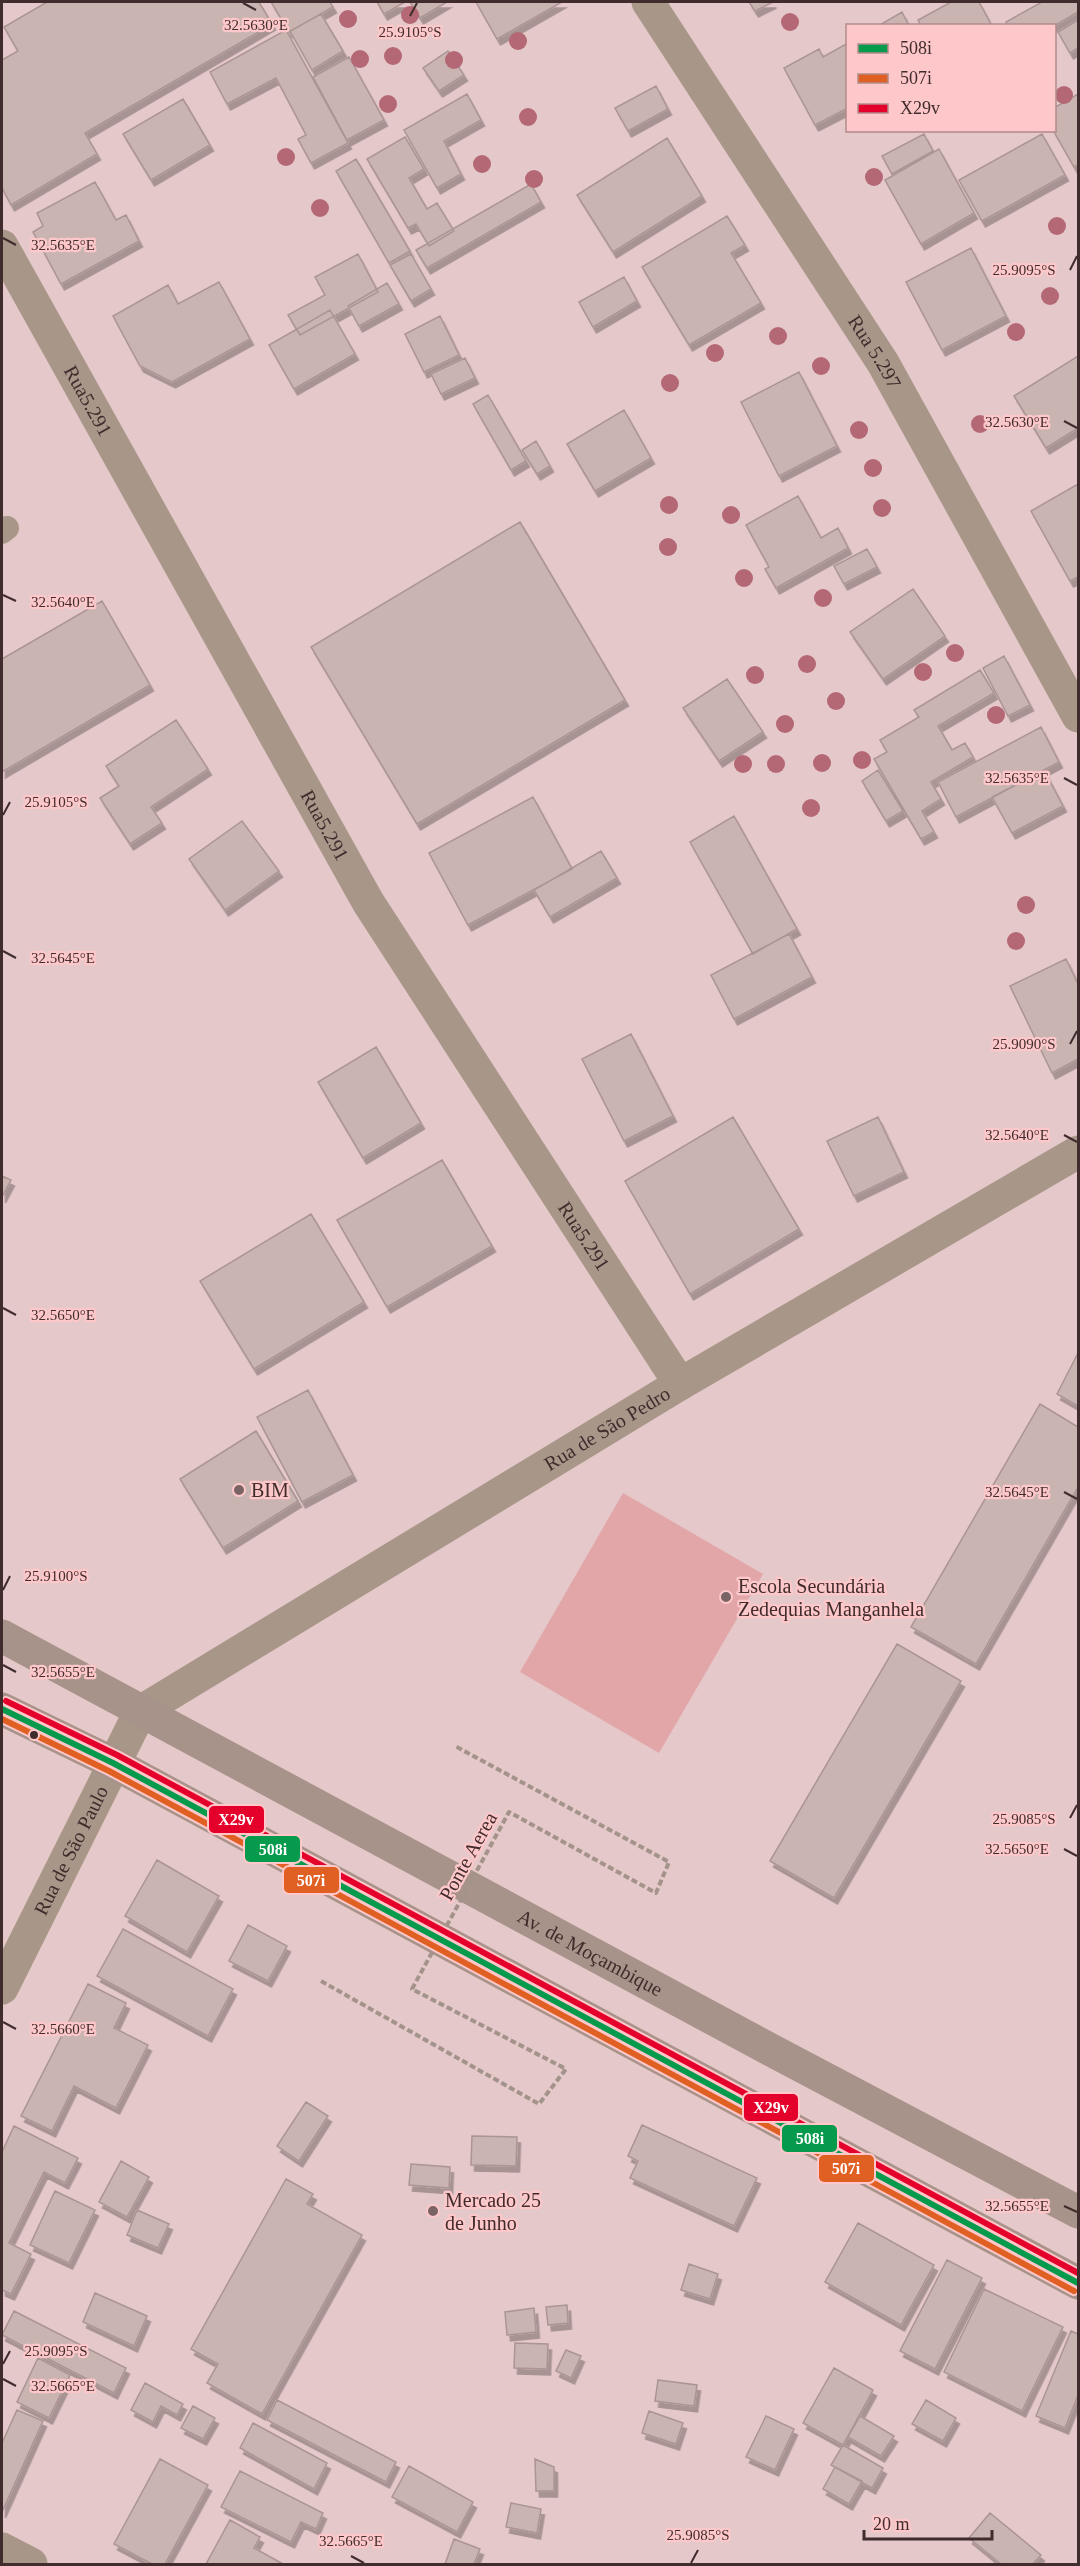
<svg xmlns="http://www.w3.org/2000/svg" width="1080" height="2566" viewBox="0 0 1080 2566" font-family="'Times New Roman',serif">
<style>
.green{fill:#e2a6a9}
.building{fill:#cab4b2;stroke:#ab9594;stroke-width:1.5;filter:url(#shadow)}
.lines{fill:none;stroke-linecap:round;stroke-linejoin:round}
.service{stroke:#a89689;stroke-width:24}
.minor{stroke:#a89689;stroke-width:33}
.trunk{stroke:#a79389;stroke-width:33}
.path-bridge{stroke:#a3938a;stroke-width:4;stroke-dasharray:6 3;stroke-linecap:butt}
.bus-1-casing{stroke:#fec8ca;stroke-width:10}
.bus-2-casing{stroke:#fec8ca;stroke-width:10}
.bus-3-casing{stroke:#fec8ca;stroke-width:10}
.bus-1{stroke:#069a4d;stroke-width:6}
.bus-2{stroke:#e05f23;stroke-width:6}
.bus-3{stroke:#e4002b;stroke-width:6}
.tree{fill:#b46774}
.ticks{fill:none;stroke:#412c2d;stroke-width:2}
.poi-dot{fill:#7a6364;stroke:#fec8ca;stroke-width:2}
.bus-dot{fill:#412c2d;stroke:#fec8ca;stroke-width:2}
.labels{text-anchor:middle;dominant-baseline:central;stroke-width:4.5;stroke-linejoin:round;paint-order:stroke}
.street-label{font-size:20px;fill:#412c2d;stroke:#fec8ca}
.poi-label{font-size:20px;fill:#412c2d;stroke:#fec8ca;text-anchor:start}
.ticks-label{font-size:15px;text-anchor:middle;fill:#412c2d;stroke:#fec8ca;stroke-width:4.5;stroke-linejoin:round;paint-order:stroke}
.line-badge{stroke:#fec8ca;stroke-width:2}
.badge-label{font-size:16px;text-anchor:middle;font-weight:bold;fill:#fff}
</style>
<defs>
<filter id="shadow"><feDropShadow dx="3.5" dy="6" stdDeviation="0" flood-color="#0004"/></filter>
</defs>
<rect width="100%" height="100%" fill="#e5c8c9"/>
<path class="green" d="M623 1493 763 1574 659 1753 520 1672Z"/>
<path class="building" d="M47 2H259L272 24 85 133 97 154 11 205 2 188V60L18 51 4 27Z
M271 2H330L333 7 289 32Z
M377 2H405L384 14Z
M410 2H447L420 18Z
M476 2H562L497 39Z
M749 2H773L755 11Z
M951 2H979L992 26H921L918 20Z
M1042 2H1078V12L1054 26H1008L1006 22Z
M902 12 909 26H878Z
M321 14 343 51 312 70 290 31Z
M1078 20V48L1070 53 1058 32Z
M286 30 348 143 311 163 298 139 306 135 276 78 227 104 210 72Z
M848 43V108L815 125 784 68 819 49 823 57Z
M448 51 464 75 439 91 423 68Z
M349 57 384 120 347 140 313 77Z
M656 86 668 109 628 131 615 108Z
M467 94 481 120 444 141 461 174 437 188 404 130Z
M1078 94V165L1074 167 1053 130 1054 108Z
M183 99 210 145 151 180 123 134Z
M924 134 933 151 892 174 882 156Z
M1042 134 1065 175 982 221 959 180Z
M405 137 424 169 409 178 427 209 437 203 454 231 429 246 416 224 408 228 367 159Z
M667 138 702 196 613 252 577 195Z
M939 149 974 213 921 244 885 180Z
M356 159 410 251 389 263 336 171Z
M95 182 116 220 126 215 139 241 61 284 33 232 43 226 37 213Z
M531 184 541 202 427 268 416 250Z
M727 216 745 245 731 253 761 303 689 345 642 267Z
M971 248 1006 316 942 350 906 282Z
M358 254 378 292 300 335 288 315 325 295 315 277Z
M411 254 431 289 411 301 390 265Z
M624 277 637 301 593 327 579 302Z
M219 282 250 339 172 382 140 366 113 316 168 285 178 304Z
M387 283 399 304 359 326 348 306Z
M330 310 355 354 294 389 269 345Z
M440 316 459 355 424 372 405 334Z
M1078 356V428L1046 448 1014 396Z
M465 358 475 378 441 394 431 374Z
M799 372 837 446 779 476 741 402Z
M488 395 526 461 511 470 473 404Z
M624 410 651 458 595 491 567 444Z
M536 441 550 466 537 474 522 450Z
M1078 484V577L1070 581 1031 511Z
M798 496 821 538 838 528 848 548 776 588 765 569 769 567 746 525Z
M520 522 625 700 417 824 311 647Z
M867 549 877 567 844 584 834 566Z
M913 589 945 636 883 679 850 632Z
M102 601 150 685 2 772V659Z
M1004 656 1030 705 1008 716 983 668Z
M980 670 994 693 938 726 952 750 965 743 973 757 931 782 941 799 922 811 934 832 921 839 874 759 887 752 880 740 919 717 914 710Z
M727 679 763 732 719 761 683 708Z
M176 720 208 769 151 807 162 823 130 844 100 798 119 786 106 766Z
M1041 727 1059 762 956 817 938 782Z
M878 770 903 811 886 821 862 781Z
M1044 770 1063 806 1012 833 992 797Z
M533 797 572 869 468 925 429 853Z
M734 816 797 929 753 954 690 842Z
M242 821 279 871 225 910 189 859Z
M601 851 617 878 550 917 534 890Z
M789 934 812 977 734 1019 711 975Z
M1066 959 1078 984V1059L1052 1073 1010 986Z
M631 1034 673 1116 624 1141 582 1059Z
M376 1047 421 1123 363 1158 318 1082Z
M733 1117 799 1229 690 1294 625 1181Z
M878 1117 904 1172 854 1196 827 1141Z
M442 1160 492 1246 387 1307 337 1220Z
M2 1176 11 1180 2 1197Z
M311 1214 364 1302 254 1369 200 1281Z
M1078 1353V1406L1057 1394Z
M308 1390 353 1475 302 1502 257 1417Z
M1040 1404 1078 1427V1487L976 1664 911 1627Z
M256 1431 298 1501 223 1548 180 1479Z
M897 1644 961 1681 834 1898 770 1861Z
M157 1860 219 1896 187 1952 125 1916Z
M248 1925 287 1946 268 1981 229 1961Z
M123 1929 233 1989 208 2036 97 1976Z
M88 1984 126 2003 114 2028 148 2045 116 2108 74 2086 52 2131 21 2116Z
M306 2102 328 2116 299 2161 277 2146Z
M642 2125 757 2178 734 2226 630 2178 638 2161 628 2156Z
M14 2126 78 2158 65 2183 44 2172 9 2243 31 2254 11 2294 2 2290V2152Z
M472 2136 517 2137 516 2166 471 2165Z
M121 2161 149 2177 127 2217 99 2202Z
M411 2164 450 2167 449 2188 409 2185Z
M286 2179 313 2194 307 2204 362 2235 262 2414 207 2383 218 2364 191 2349Z
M55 2191 95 2210 69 2263 30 2245Z
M137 2210 169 2224 158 2248 127 2235Z
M858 2223 934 2265 901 2325 825 2282Z
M947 2260 982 2278 935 2369 900 2351Z
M689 2264 718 2274 710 2299 681 2290Z
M984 2289 1063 2327 1022 2411 944 2372Z
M95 2293 147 2316 134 2346 83 2322Z
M567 2305 568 2323 548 2325 546 2307Z
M534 2308 536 2332 507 2335 505 2312Z
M14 2311 126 2368 114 2393 2 2335Z
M1071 2331 1078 2334V2395L1065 2428 1036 2416Z
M515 2343 548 2344 547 2369 514 2368Z
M566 2350 581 2356 571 2378 556 2371Z
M38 2358 70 2375 49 2418 17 2402Z
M834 2368 873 2390 843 2445 803 2423Z
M658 2380 697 2385 694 2406 655 2401Z
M145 2383 183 2404 177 2415 161 2406 153 2422 131 2410Z
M277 2400 396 2462 386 2482 267 2420Z
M926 2400 956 2418 943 2441 912 2424Z
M193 2406 215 2418 203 2439 181 2428Z
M17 2410 43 2421 2 2512V2443Z
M649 2411 683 2423 676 2444 642 2433Z
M766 2416 794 2429 775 2470 746 2457Z
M860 2416 894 2436 881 2456 848 2437Z
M253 2423 327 2463 314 2489 240 2448Z
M843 2445 883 2468 872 2488 831 2465Z
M160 2459 208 2485 165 2564H152L114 2544Z
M535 2459 554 2467V2491H536Z
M409 2466 473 2502 457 2532 392 2497Z
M835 2467 862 2481 849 2504 823 2489Z
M240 2471 323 2513 316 2529 301 2522 291 2542 221 2507Z
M511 2503 541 2509 537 2533 506 2527Z
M990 2513 1041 2555 1033 2564H1001L969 2538Z
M230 2520 260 2537 254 2548 283 2564H206Z
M454 2539 480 2549 474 2564H445Z"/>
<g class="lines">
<path class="service" d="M2 532 7 528"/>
<g class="minor">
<path id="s1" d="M648 2 883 363 1078 716"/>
<path id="s2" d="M2 246 368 902 680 1384"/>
<path id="s3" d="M2 1988 140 1712 680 1384 1078 1152"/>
<path d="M2 2549 31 2564"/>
</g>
<g class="trunk">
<path id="s4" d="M2 1636 771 2050 1078 2212"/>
<path d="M2 1709 113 1763 1078 2283"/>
</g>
<path class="path-bridge" d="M321 1981 539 2104 566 2069 412 1989 509 1812 656 1893 669 1862 455 1746"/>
<g class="bus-1-casing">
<path id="bus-1" d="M2 1709 113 1763 1078 2283"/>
</g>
<g class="bus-2-casing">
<path id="bus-2" d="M2 1719 109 1771 1074 2291"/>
</g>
<g class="bus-3-casing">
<path id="bus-3" d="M6 1701 117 1755 1078 2273"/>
</g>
<use href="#bus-1" class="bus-1"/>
<use href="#bus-2" class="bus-2"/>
<use href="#bus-3" class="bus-3"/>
</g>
<g class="tree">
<circle cx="410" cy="15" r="9"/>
<circle cx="348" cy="19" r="9"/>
<circle cx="790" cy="22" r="9"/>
<circle cx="518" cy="41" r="9"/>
<circle cx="393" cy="56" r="9"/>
<circle cx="360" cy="59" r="9"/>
<circle cx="454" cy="60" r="9"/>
<circle cx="1064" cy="95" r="9"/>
<circle cx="388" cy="104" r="9"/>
<circle cx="528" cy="117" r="9"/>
<circle cx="286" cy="157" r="9"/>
<circle cx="482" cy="164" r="9"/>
<circle cx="874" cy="177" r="9"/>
<circle cx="534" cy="179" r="9"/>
<circle cx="320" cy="208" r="9"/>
<circle cx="1057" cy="226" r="9"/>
<circle cx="1050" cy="296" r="9"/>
<circle cx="1016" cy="332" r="9"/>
<circle cx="778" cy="336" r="9"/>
<circle cx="715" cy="353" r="9"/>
<circle cx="821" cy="366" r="9"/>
<circle cx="670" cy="383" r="9"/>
<circle cx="980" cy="424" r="9"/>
<circle cx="859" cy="430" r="9"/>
<circle cx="873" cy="468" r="9"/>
<circle cx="669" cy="505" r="9"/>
<circle cx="882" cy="508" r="9"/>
<circle cx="731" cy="515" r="9"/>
<circle cx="668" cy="547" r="9"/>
<circle cx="744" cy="578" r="9"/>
<circle cx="823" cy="598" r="9"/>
<circle cx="955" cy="653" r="9"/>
<circle cx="807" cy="664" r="9"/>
<circle cx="923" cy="672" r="9"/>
<circle cx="755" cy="675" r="9"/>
<circle cx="836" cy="701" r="9"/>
<circle cx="996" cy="715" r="9"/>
<circle cx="785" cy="724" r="9"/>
<circle cx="862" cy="760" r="9"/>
<circle cx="822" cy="763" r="9"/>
<circle cx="743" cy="764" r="9"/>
<circle cx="776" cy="764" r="9"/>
<circle cx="811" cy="808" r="9"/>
<circle cx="1026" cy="905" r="9"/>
<circle cx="1016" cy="941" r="9"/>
</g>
<path class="ticks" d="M243 3 256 10M410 16 417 3M3 238 16 245M1070 270 1077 256M1064 421 1077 428M3 595 16 601M1064 778 1077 785M3 815 10 802M3 951 16 958M1070 1044 1077 1031M1064 1135 1077 1142M3 1308 16 1315M1064 1492 1077 1499M3 1590 10 1576M3 1665 16 1672M1070 1818 1077 1805M1064 1849 1077 1856M3 2022 16 2029M1064 2206 1077 2212M3 2364 10 2351M3 2379 16 2386M351 2556 364 2563M691 2563 698 2550"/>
<g class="poi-dot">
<circle cx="239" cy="1490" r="6"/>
<circle cx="726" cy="1597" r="6"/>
<circle cx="433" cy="2211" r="6"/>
</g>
<circle class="bus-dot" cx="34" cy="1735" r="5"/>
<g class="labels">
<g class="street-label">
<text stroke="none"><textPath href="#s1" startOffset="417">Rua 5.297</textPath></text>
<text stroke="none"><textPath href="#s2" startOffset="177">Rua5.291</textPath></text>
<text stroke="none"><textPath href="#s2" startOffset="663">Rua5.291</textPath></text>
<text stroke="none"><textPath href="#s2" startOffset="1149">Rua5.291</textPath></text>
<text stroke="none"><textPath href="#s3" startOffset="855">Rua de São Pedro</textPath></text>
<text stroke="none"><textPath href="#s3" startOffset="154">Rua de São Paulo</textPath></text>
<text transform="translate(468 1856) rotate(-61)">Ponte Aerea</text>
<text stroke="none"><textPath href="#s4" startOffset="668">Av. de Moçambique</textPath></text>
</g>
<g class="poi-label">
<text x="251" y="1490">BIM</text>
<text x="738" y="1586">Escola Secundária<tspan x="738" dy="23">Zedequias Manganhela</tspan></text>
<text x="445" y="2200">Mercado 25<tspan x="445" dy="23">de Junho</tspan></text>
</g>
</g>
<g class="ticks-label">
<text x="256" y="30">32.5630°E</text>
<text x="410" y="37">25.9105°S</text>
<text x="63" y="250">32.5635°E</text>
<text x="1024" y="275">25.9095°S</text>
<text x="1017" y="427">32.5630°E</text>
<text x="63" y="607">32.5640°E</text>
<text x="1017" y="783">32.5635°E</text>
<text x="56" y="807">25.9105°S</text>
<text x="63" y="963">32.5645°E</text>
<text x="1024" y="1049">25.9090°S</text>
<text x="1017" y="1140">32.5640°E</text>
<text x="63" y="1320">32.5650°E</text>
<text x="1017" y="1497">32.5645°E</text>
<text x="56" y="1581">25.9100°S</text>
<text x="63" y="1677">32.5655°E</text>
<text x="1024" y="1824">25.9085°S</text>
<text x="1017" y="1854">32.5650°E</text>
<text x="63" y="2034">32.5660°E</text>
<text x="1017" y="2211">32.5655°E</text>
<text x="56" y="2356">25.9095°S</text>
<text x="63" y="2391">32.5665°E</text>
<text x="698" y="2540">25.9085°S</text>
<text x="351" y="2546">32.5665°E</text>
</g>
<g class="line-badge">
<rect x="208" y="1805" width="57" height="29" rx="6" fill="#e4002b"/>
<rect x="244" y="1835" width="57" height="28" rx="6" fill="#069a4d"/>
<rect x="283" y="1866" width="57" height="28" rx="6" fill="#e05f23"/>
<rect x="743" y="2093" width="56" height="29" rx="6" fill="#e4002b"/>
<rect x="781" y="2124" width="57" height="29" rx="6" fill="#069a4d"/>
<rect x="818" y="2154" width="57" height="29" rx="6" fill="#e05f23"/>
</g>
<g class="badge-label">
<text x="236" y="1825">X29v</text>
<text x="273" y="1855">508i</text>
<text x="311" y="1886">507i</text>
<text x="771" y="2113">X29v</text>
<text x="810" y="2144">508i</text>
<text x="846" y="2174">507i</text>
</g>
<rect width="1080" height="2566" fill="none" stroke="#412c2d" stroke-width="6"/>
<rect x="846" y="24" width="210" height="108" fill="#fec8ca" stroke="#b28a8b" stroke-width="1.5"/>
<rect x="858" y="44" width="30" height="9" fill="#069a4d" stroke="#b28a8b" stroke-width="1.5"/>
<text x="900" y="54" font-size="18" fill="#412c2d">508i</text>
<rect x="858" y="74" width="30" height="9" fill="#e05f23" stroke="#b28a8b" stroke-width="1.5"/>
<text x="900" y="84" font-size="18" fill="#412c2d">507i</text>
<rect x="858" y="104" width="30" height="9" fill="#e4002b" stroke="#b28a8b" stroke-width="1.5"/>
<text x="900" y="114" font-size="18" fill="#412c2d">X29v</text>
<path d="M864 2530v9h128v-9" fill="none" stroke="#412c2d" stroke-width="3"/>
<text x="873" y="2530" font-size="18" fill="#412c2d" stroke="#fec8ca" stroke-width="4.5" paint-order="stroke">20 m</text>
</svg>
